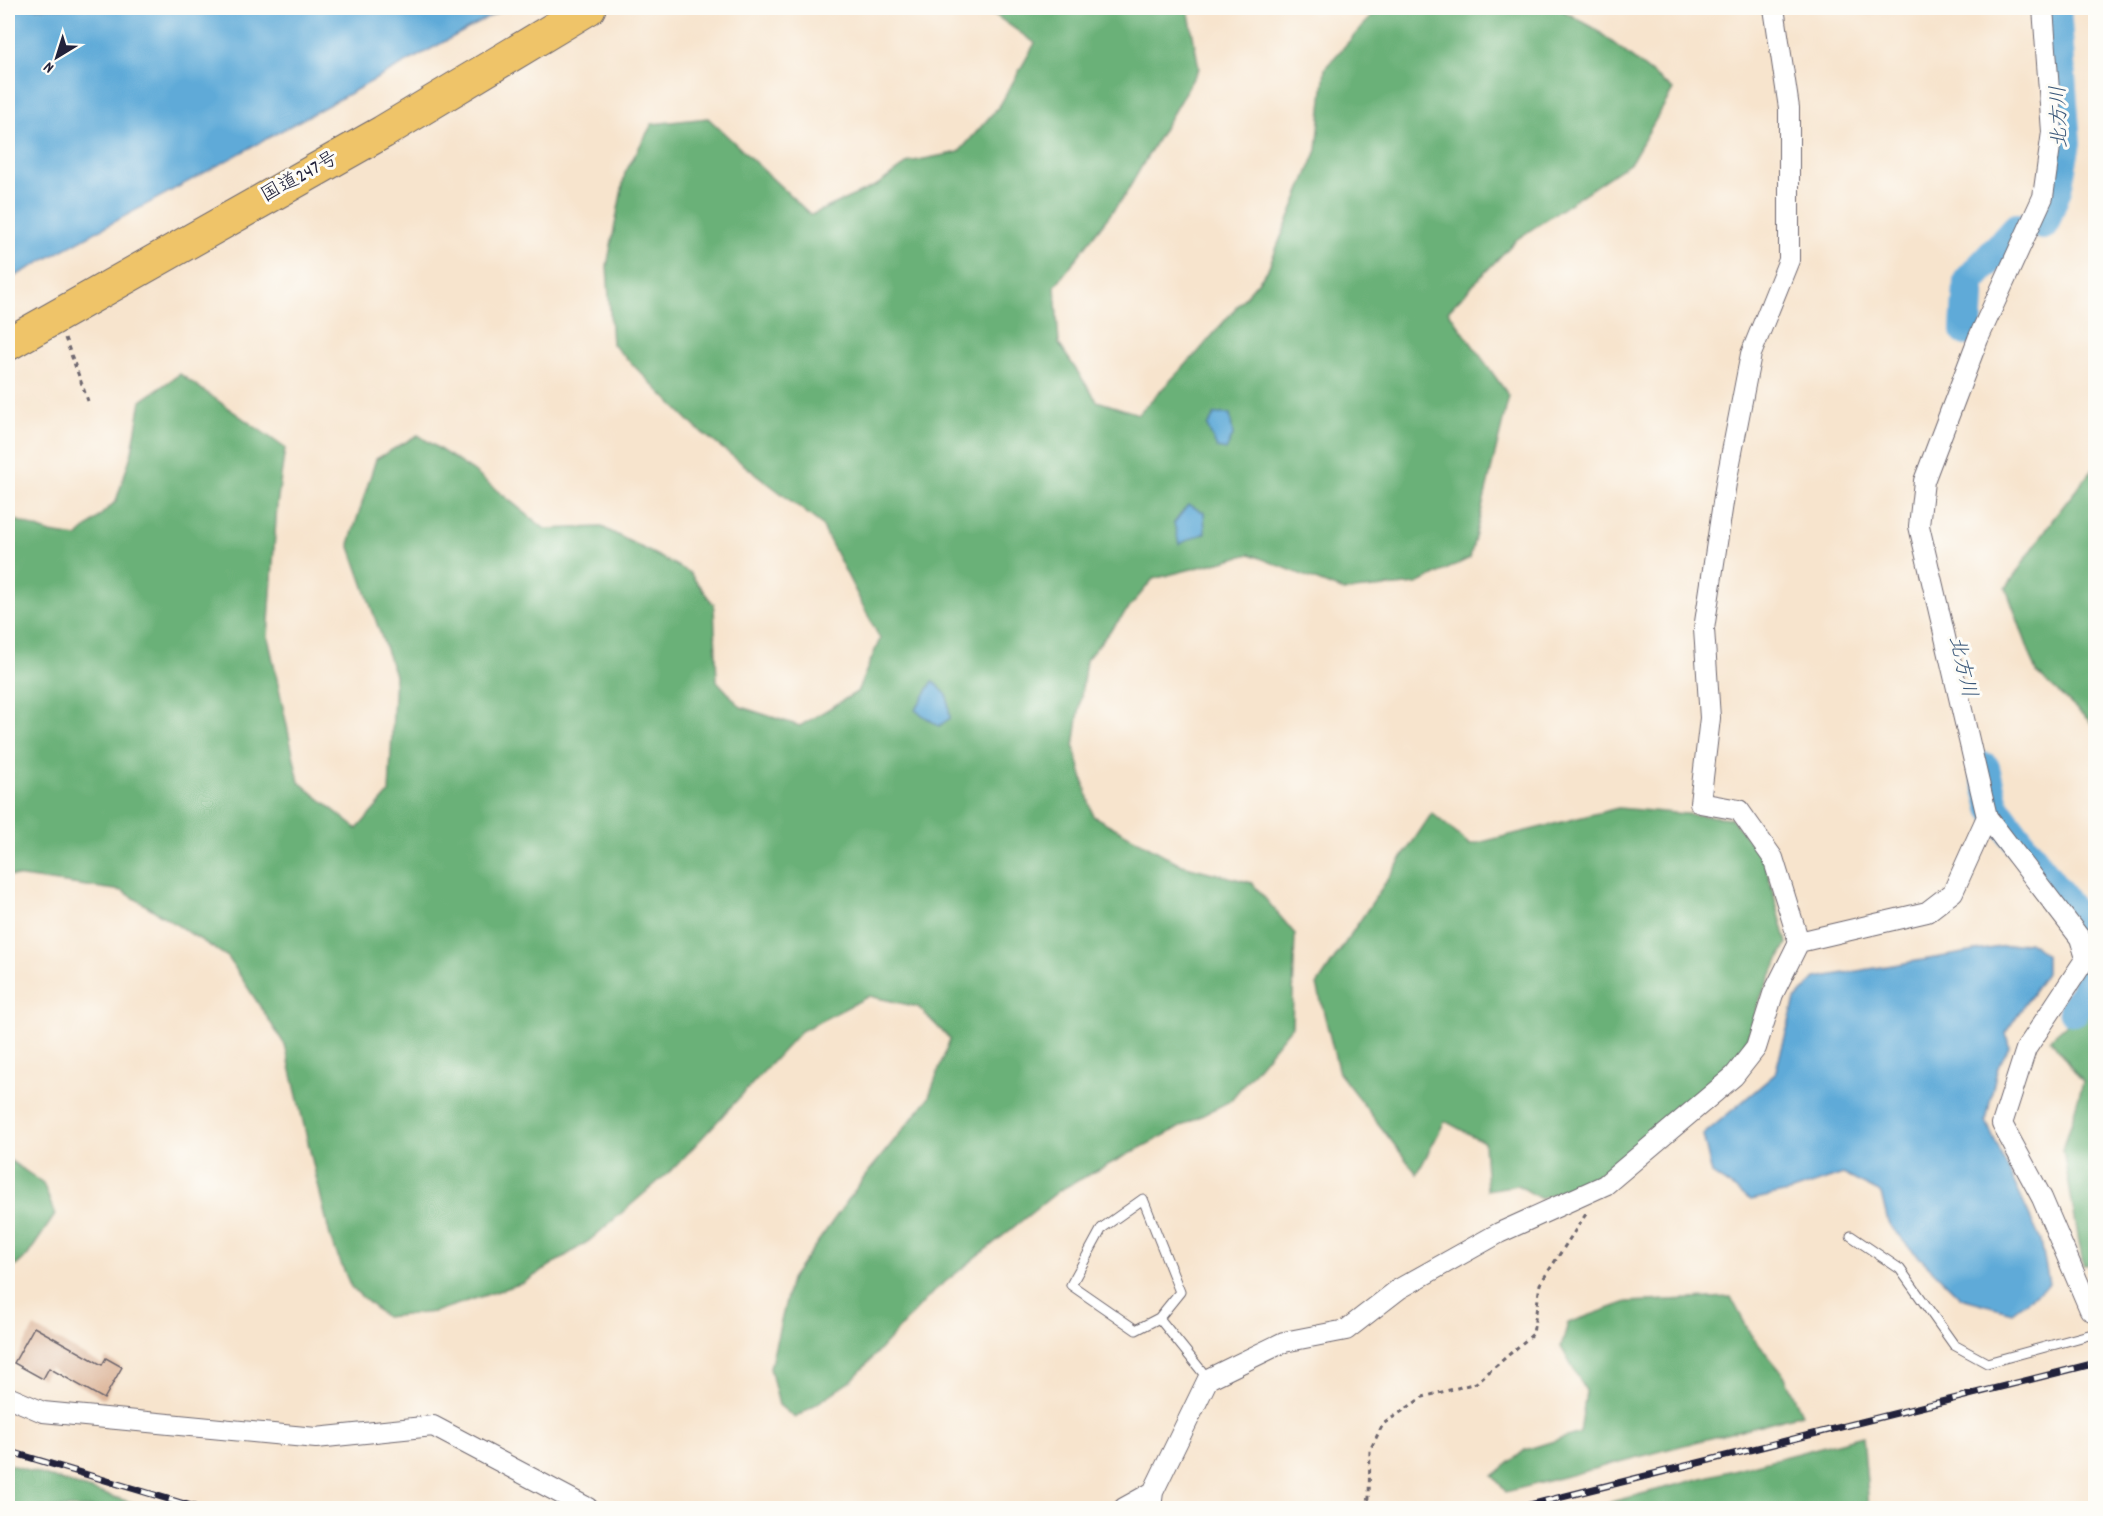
<svg xmlns="http://www.w3.org/2000/svg" width="2103" height="1516" viewBox="0 0 2103 1516" font-family="Dekko,'Klee One',sans-serif">
<style>
.forest{fill:#6ab178;stroke:#466a5a;stroke-width:1.5}
.water{fill:#5faad8;stroke:#40668a;stroke-width:1.5}
.lines{fill:none;stroke-linecap:round;stroke-linejoin:round}
.river{stroke:#5faad8;stroke-width:32}
.building{fill:#dbb296}
.service-casing{stroke:#6d666e;stroke-width:11}
.minor-casing{stroke:#6d666e;stroke-width:22}
.trunk-casing{stroke:#6d666e;stroke-width:35}
.path{stroke:#6d666e;stroke-width:3;stroke-dasharray:4.5 4.5;stroke-linecap:butt}
.service{stroke:#fff;stroke-width:9}
.minor{stroke:#fff;stroke-width:20}
.trunk{stroke:#efc469;stroke-width:33}
.rail-casing{stroke:#22223b;stroke-width:7}
.rail{stroke:#fdfcf7;stroke-width:4.5;stroke-dasharray:14;stroke-linecap:butt}
.labels{text-anchor:middle;dominant-baseline:central;stroke-width:6;stroke-linejoin:round;paint-order:stroke}
.street-label{font-size:20px;fill:#22223b;stroke:#fdfcf7}
.water-label{font-size:21px;font-style:italic;fill:#3a587a;stroke:#fdfcf7}
</style>
<rect width="100%" height="100%" fill="#fdfcf7"/>
<filter id="ink" filterUnits="userSpaceOnUse"><feTurbulence type="fractalNoise" baseFrequency=".0167" numOctaves="2"/><feDisplacementMap in="SourceGraphic" scale="12" xChannelSelector="R" yChannelSelector="G"/><feConvolveMatrix kernelMatrix="1 2 1 2 8 2 1 2 1" color-interpolation-filters="sRGB"/></filter>
<filter id="wash" filterUnits="userSpaceOnUse"><feTurbulence type="fractalNoise" baseFrequency=".008" numOctaves="4" result="noise"/><feDisplacementMap in="SourceGraphic" scale="24" xChannelSelector="R" yChannelSelector="G"/><feGaussianBlur stdDeviation="1.35" result="paint"/><feColorMatrix in="noise" values="0 0 0 0 0 0 0 0 0 0 0 0 0 0 0 0 0 1.4 0 .05"/><feComposite in="paint" operator="in"/></filter>
<g filter="url(#wash)">
<rect width="100%" height="100%" fill="#f7e4cd"/>
<path class="forest" d="M985 8H1188L1199 68 1125 195 1055 286 1059 344 1097 401 1138 414 1199 351 1267 271 1317 150 1325 68 1379 8H1558L1594 28 1673 90 1631 162 1516 240 1448 311 1509 396 1470 558 1417 584 1343 591 1250 554 1153 579 1086 660 1074 747 1093 816 1182 865 1252 883 1295 934 1292 1026 1230 1101 1060 1190 934 1291 852 1380 795 1418 779 1405 770 1368 791 1279 866 1175 928 1099 950 1039 918 1007 869 996 801 1031 676 1166 589 1241 523 1283 434 1312 385 1317 351 1287 331 1240 285 1045 228 957 123 891 8 875V517L50 533 77 537 116 501 132 452 141 401 180 374 285 448 277 505 268 637 299 782 357 829 389 793 395 675 349 544 376 459 418 435 473 471 545 529 602 527 689 572 714 605 717 681 741 707 800 726 857 692 880 639 821 524 696 428 612 344 607 266 625 173 652 124 708 118 811 215 877 185 909 162 959 152 1000 105 1035 43Z
M2095 466V726L2037 673 2006 588 2053 519Z
M1618 808 1731 818 1764 859 1787 943 1761 997 1745 1046 1722 1073 1595 1178 1541 1199 1518 1185 1487 1190 1484 1142 1445 1121 1417 1174 1339 1073 1317 985 1432 813 1470 845Z
M2095 999 2096 1263 2083 1265 2063 1150 2083 1082 2050 1039Z
M8 1159 43 1183 55 1215 28 1255 8 1273Z
M1731 1297 1751 1335 1784 1375 1802 1414 1506 1492 1493 1476 1525 1450 1580 1433 1586 1391 1561 1347 1568 1323 1627 1302Z
M1863 1436 1869 1508H1588Z
M8 1464 18 1467 149 1508H8Z"/>
<path class="water" d="M8 8H506L8 280Z
M1215 414H1230L1233 435 1226 450 1217 448 1207 426Z
M1188 505 1204 512 1205 533 1179 544 1174 523Z
M933 681 947 695 950 718 939 726 915 710Z
M2029 942 2046 955V973L2006 1032 2009 1047 1997 1069 1986 1121 2041 1241 2049 1284 2012 1312 1961 1298 1907 1245 1888 1223 1881 1193 1843 1174 1793 1191 1751 1200 1712 1174 1703 1135 1775 1074 1795 1000 1816 978Z"/>
<g class="lines">
<path class="river" d="M2043 224 2056 189 2065 143 2055 8
M1966 330 1969 281 2017 229
M1984 768 1994 808 2096 945
M2074 1010 2095 974"/>
</g>
<g id="blocks">
<path class="building" d="M34 1327 102 1365 106 1358 122 1367 104 1399 49 1368 43 1379 14 1363Z"/>
</g>
</g>
<g filter="url(#ink)">
<use href="#blocks" fill-opacity="0" stroke="#6d666e" stroke-width="1.5"/>
<g class="lines">
<g class="service-casing">
<path id="service" d="M1851 1236 1900 1269 1954 1345 1987 1363 2096 1333
M1159 1318 1180 1292 1143 1199 1102 1228 1071 1285 1136 1330 1159 1318 1208 1379"/>
</g>
<g class="minor-casing">
<path id="minor" d="M2043 8 2052 132 2043 197 1978 339 1924 481 1919 526 1987 817 2080 938 2086 958 2026 1049 2002 1124 2042 1198 2090 1310 2096 1313
M1799 942 1927 912 1953 892 1987 817
M8 1397 43 1412 316 1438 433 1426 588 1508
M1124 1508 1153 1492
M1151 1508 1153 1492 1208 1379 1284 1342 1346 1330 1399 1289 1499 1233 1605 1185 1734 1076 1756 1048 1773 994 1799 942 1773 858 1739 810 1700 803 1710 718 1704 629 1726 483 1751 354 1789 260V108L1774 8"/>
</g>
<g class="trunk-casing">
<path id="trunk" d="M8 344 383 132 589 8"/>
</g>
<path class="path" d="M65 338 88 401
M1364 1508 1369 1498 1370 1450 1383 1424 1423 1397 1476 1383 1533 1334 1540 1284 1586 1214"/>
<use href="#service" class="service"/>
<use href="#minor" class="minor"/>
<use href="#trunk" class="trunk"/>
<g class="rail-casing">
<path id="rail" d="M8 1451 198 1508
M1518 1508 2096 1363"/>
</g>
<use href="#rail" class="rail"/>
</g>
</g>
<g class="labels">
<g class="street-label">
<text transform="translate(300 178) rotate(-29)">国道247号</text>
</g>
<g class="water-label">
<text transform="translate(2061 117) rotate(-92)">北方川</text>
<text transform="translate(1961 667) rotate(77)">北方川</text>
</g>
</g>
<rect width="2103" height="1516" fill="none" stroke="#fdfcf7" stroke-width="30"/>
<g transform="translate(57 57) rotate(218)" stroke="#fdfcf7" stroke-width="4.5" paint-order="stroke">
<path d="M0-4.5L10 22L0 15L-10 22Z" fill="#22223b"/>
<text y="-9" font-size="16" font-weight="bold" text-anchor="middle" fill="#22223b">N</text>
</g>
</svg>
